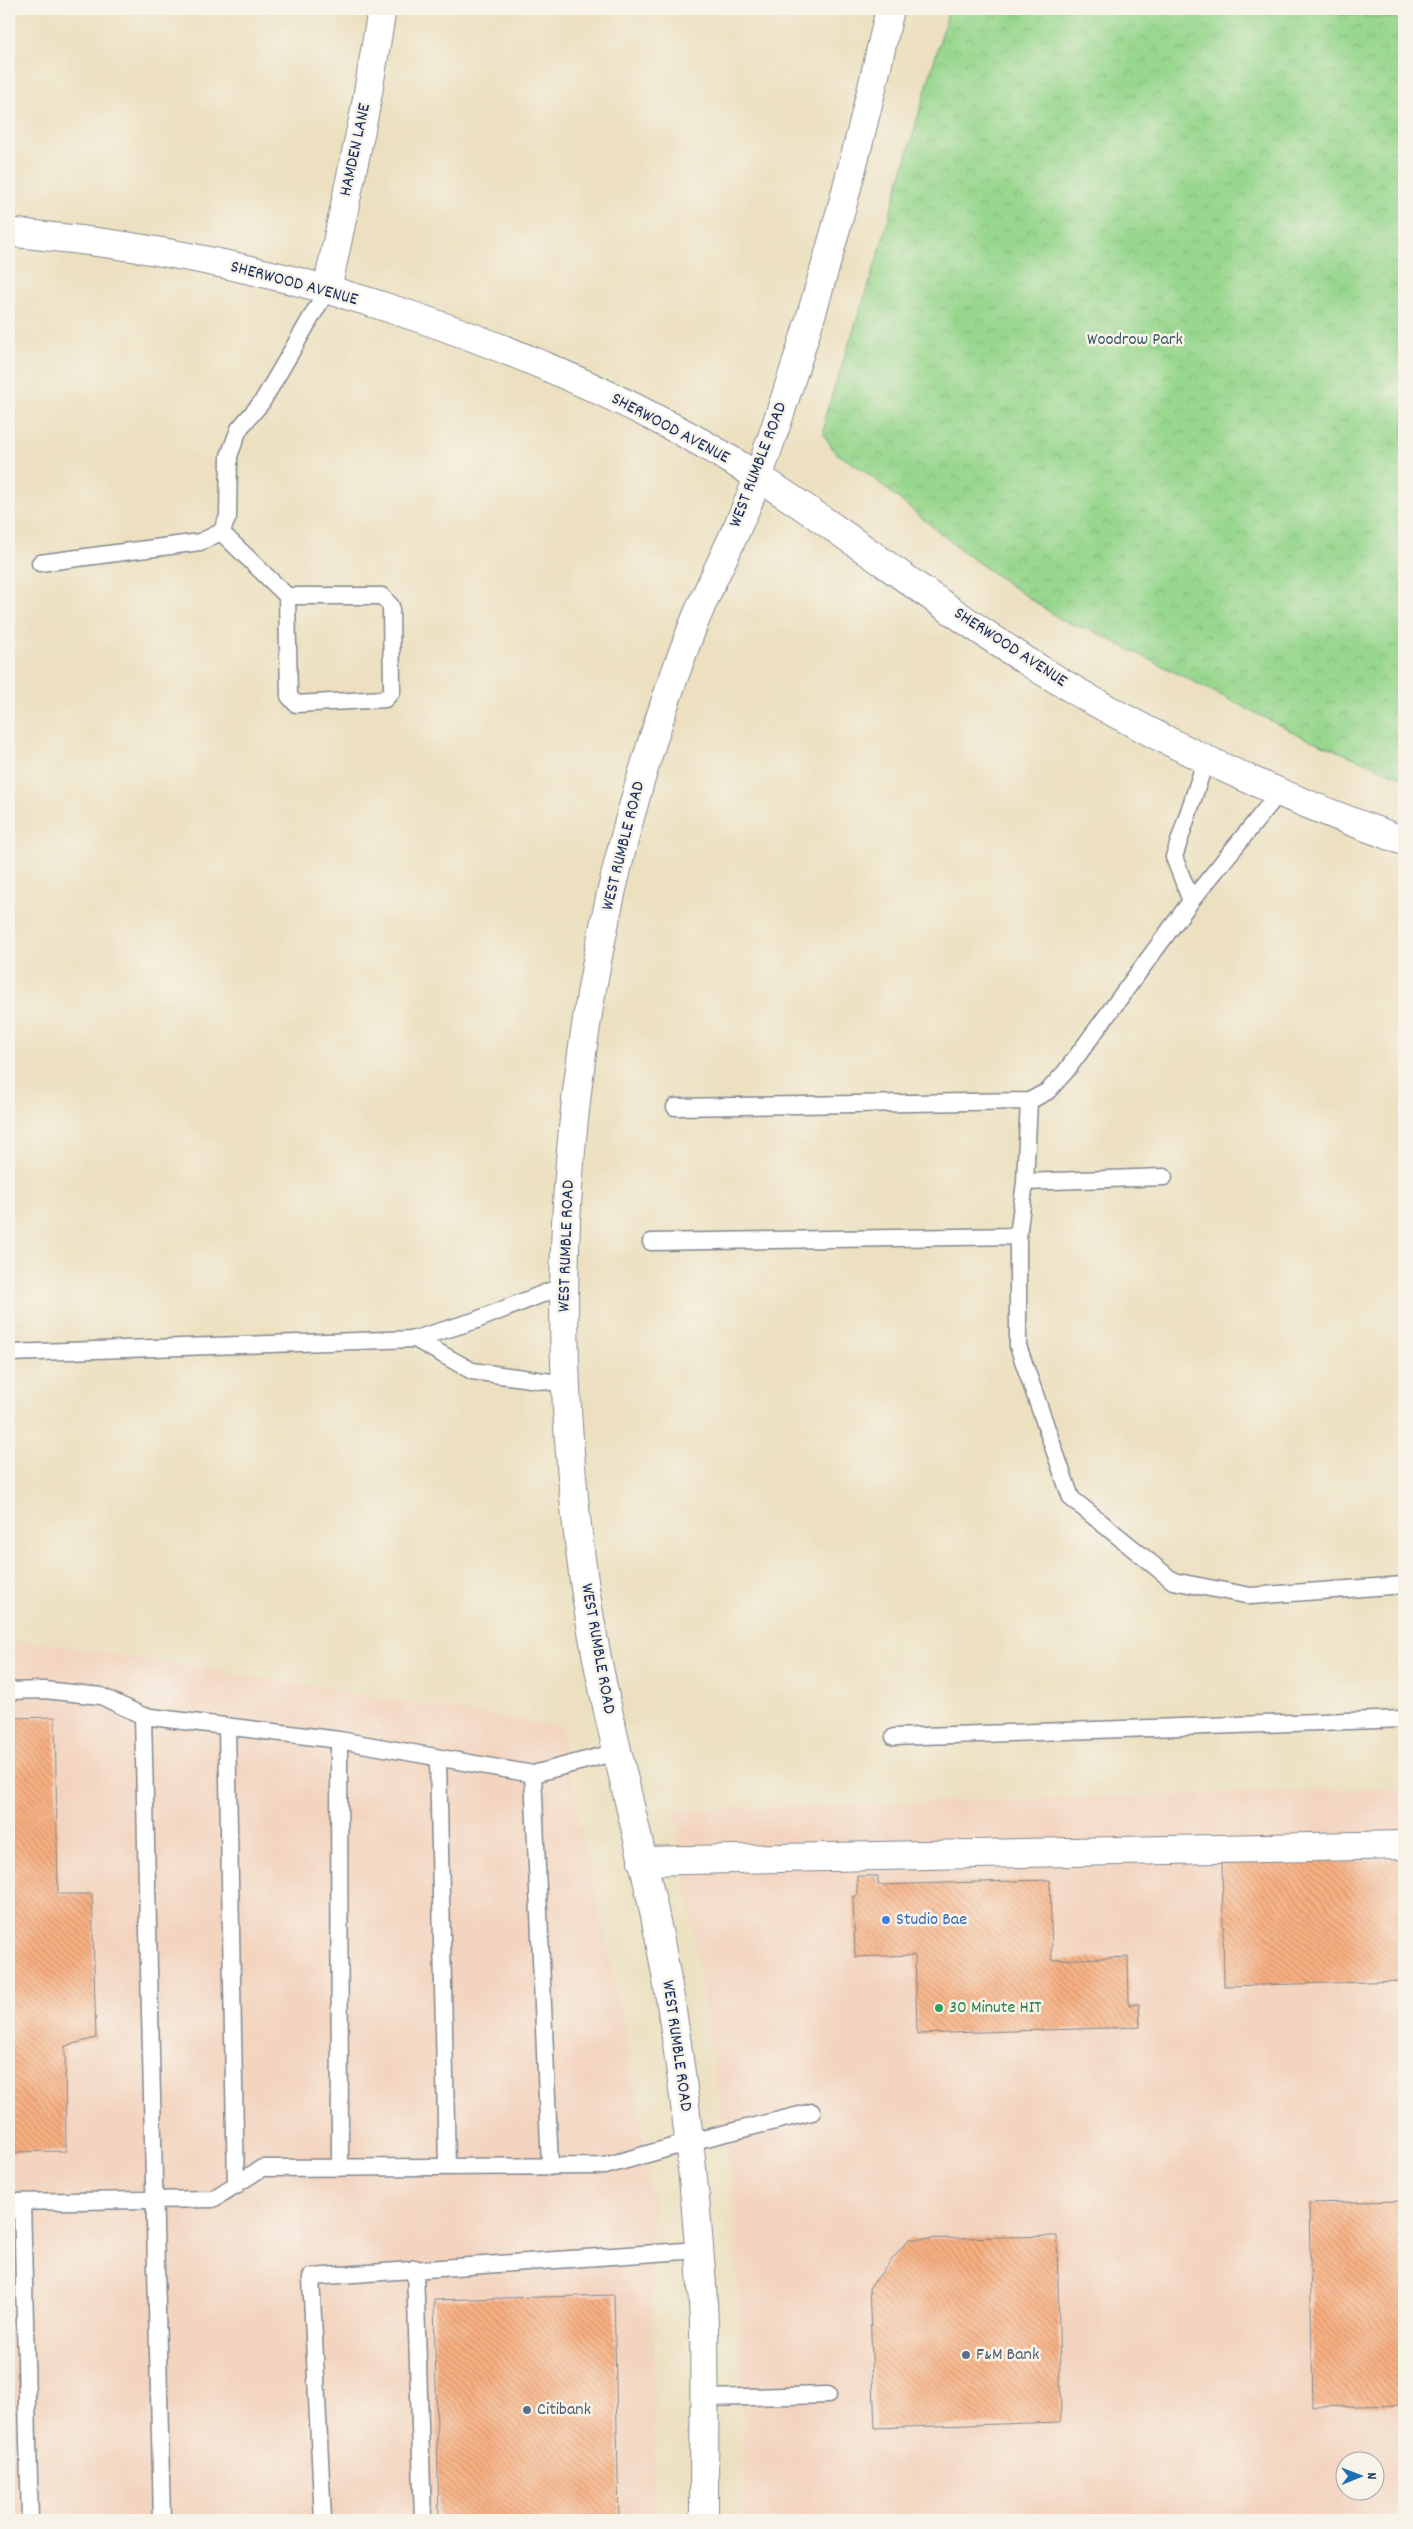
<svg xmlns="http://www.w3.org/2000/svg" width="1413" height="2529" viewBox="0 0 1413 2529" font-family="Dekko,sans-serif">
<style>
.built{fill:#f3d4bf;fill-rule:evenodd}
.park{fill:url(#park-crowns);stroke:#5a8376}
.building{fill:url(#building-back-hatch)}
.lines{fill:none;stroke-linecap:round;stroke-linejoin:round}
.lane-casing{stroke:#84888f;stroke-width:19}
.street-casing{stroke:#84888f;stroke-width:30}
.secondary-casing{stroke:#84888f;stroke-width:30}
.lane{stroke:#fff;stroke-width:16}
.street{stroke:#fff;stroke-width:28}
.secondary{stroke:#fff;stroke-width:28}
.shop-dot{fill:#3f7fe0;stroke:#f7f3e8;stroke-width:2}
.leisure-dot{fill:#2e9e5b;stroke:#f7f3e8;stroke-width:2}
.service-dot{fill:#5c6f8a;stroke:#f7f3e8;stroke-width:2}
.labels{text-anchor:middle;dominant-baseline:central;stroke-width:5;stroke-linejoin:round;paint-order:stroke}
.street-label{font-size:18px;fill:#1b2f5e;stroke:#f7f3e8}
.park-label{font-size:18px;fill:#3a596a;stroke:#f7f3e8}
.shop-label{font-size:18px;fill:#366cbe;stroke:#f7f3e8;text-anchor:start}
.leisure-label{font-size:18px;fill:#27864d;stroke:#f7f3e8;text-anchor:start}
.service-label{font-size:18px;fill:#4e5e75;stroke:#f7f3e8;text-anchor:start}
</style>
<defs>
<pattern id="park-crowns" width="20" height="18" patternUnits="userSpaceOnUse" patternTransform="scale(1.25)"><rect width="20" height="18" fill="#98d78e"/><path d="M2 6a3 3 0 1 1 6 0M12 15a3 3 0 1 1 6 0" fill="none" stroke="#82b97d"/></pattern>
<pattern id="building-back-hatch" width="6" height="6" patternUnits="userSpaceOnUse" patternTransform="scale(1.25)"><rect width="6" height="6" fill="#f9b081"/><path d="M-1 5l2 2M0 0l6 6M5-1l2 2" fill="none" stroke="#c9906d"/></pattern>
</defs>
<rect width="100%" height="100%" fill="#f7f3e8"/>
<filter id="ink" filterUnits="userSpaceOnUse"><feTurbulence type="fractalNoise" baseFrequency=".02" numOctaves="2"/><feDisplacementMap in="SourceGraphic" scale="10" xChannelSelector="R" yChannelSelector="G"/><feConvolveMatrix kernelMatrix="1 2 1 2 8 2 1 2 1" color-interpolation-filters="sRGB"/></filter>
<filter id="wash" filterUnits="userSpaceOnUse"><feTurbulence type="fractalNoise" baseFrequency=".0096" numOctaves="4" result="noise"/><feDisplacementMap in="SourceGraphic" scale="20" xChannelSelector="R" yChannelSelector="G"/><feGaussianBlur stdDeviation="1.12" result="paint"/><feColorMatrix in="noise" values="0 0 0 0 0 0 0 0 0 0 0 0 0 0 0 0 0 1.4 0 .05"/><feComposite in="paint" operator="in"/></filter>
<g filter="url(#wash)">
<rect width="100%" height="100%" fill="#ece0c0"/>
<path class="built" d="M33 1641 560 1727 626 2036 653 2198 654 2520H9V1642Z
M1404 1788V2520H745L735 2208 675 1810ZM1346 2462H1376V2492H1346Z"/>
<path class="park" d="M949 9H1284L1404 19V778L1301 736 1093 631 1061 620 967 555 866 472 835 452 824 435 825 416 878 256Z"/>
<g id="blocks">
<path class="building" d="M55 1717 58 1894H92L96 2038 65 2046 66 2151 9 2152V1718Z
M1404 1859V1981L1224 1986 1222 1863Z
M857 1876H878V1885L1050 1880 1052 1960 1128 1957 1129 2005 1139 2004 1140 2027 917 2034 915 1955 855 1957 853 1896H857Z
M1404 2201V2405L1313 2407 1309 2203Z
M1057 2236 1061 2422 875 2428 869 2288 909 2239Z
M614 2295 619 2520H439L434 2300Z"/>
</g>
</g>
<g filter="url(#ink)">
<use href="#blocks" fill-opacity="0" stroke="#84888f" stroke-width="1"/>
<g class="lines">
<g class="lane-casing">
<path id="lane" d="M221 532 287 596H382L391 606 392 691 385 699 296 704 289 696 287 596
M40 563 200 542 221 532 228 517 229 456 239 429 262 402 327 290
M1191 901 1174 857 1206 759
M675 1107 1029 1101 1048 1091 1066 1071 1191 901 1278 794
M1025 1182 1029 1101
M1018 1236V1346L1071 1498 1173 1581 1251 1596 1404 1585
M651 1242 1018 1236 1025 1182 1164 1177
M415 1339 472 1371 566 1384
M9 1353 415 1339 474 1321 565 1285
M9 1691 44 1690 101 1696 143 1716 339 1740 533 1774 617 1752
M143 1716 162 2520
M227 1727 236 2186
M894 1737 1404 1719
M339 1740 340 2168
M438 1759 447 2167
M533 1774 550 2167
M9 2202 213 2199 262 2168 605 2166 690 2142 812 2112
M22 2202 30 2520
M415 2268 423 2520
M704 2398 828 2395
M323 2520 311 2277 699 2250"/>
</g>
<g class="street-casing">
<path id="street" d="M327 290 365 110 382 9
M642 1861 1404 1845"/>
</g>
<g class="secondary-casing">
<path id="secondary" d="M9 232C50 237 91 240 132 247 322 277 510 340 680 431 807 499 918 594 1041 670 1155 741 1278 796 1404 841
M704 2520C704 2456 705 2391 704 2326 703 2288 699 2249 696 2210 689 2133 680 2056 667 1980 645 1848 604 1720 585 1588 565 1448 558 1304 570 1162 585 978 627 795 694 623 715 571 743 522 761 469 814 319 856 164 890 9"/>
</g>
<use href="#lane" class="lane"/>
<use href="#street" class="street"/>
<use href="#secondary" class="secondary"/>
</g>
</g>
<circle class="shop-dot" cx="886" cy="1920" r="5"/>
<circle class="leisure-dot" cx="939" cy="2008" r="5"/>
<g class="service-dot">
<circle cx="966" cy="2355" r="5"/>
<circle cx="527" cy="2410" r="5"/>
</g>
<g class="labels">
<g class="street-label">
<text transform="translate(356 150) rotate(-78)">HAMDEN LANE</text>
<text transform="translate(294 284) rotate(15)">SHERWOOD AVENUE</text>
<text transform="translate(670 429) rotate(28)">SHERWOOD AVENUE</text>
<text transform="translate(759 465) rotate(-69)">WEST RUMBLE ROAD</text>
<text transform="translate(1010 648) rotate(33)">SHERWOOD AVENUE</text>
<text transform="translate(624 846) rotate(-76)">WEST RUMBLE ROAD</text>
<text transform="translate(567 1246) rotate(-88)">WEST RUMBLE ROAD</text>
<text transform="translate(597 1649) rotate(80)">WEST RUMBLE ROAD</text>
<text transform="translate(676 2046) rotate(82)">WEST RUMBLE ROAD</text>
</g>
<g class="park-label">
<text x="1135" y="340">Woodrow Park</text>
</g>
<g class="shop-label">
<text x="896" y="1920">Studio Bae</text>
</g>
<g class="leisure-label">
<text x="949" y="2008">30 Minute HIT</text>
</g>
<g class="service-label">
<text x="976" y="2355">F&amp;M Bank</text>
<text x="537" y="2410">Citibank</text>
</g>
</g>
<rect width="1413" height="2529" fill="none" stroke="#f7f3e8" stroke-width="30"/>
<g transform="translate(1360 2476) rotate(89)"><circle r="24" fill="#f7f3e8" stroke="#9fa5b1"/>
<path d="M0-4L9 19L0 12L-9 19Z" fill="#1f6fb2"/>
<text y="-8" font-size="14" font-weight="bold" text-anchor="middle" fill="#1b2f5e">N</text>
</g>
</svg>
